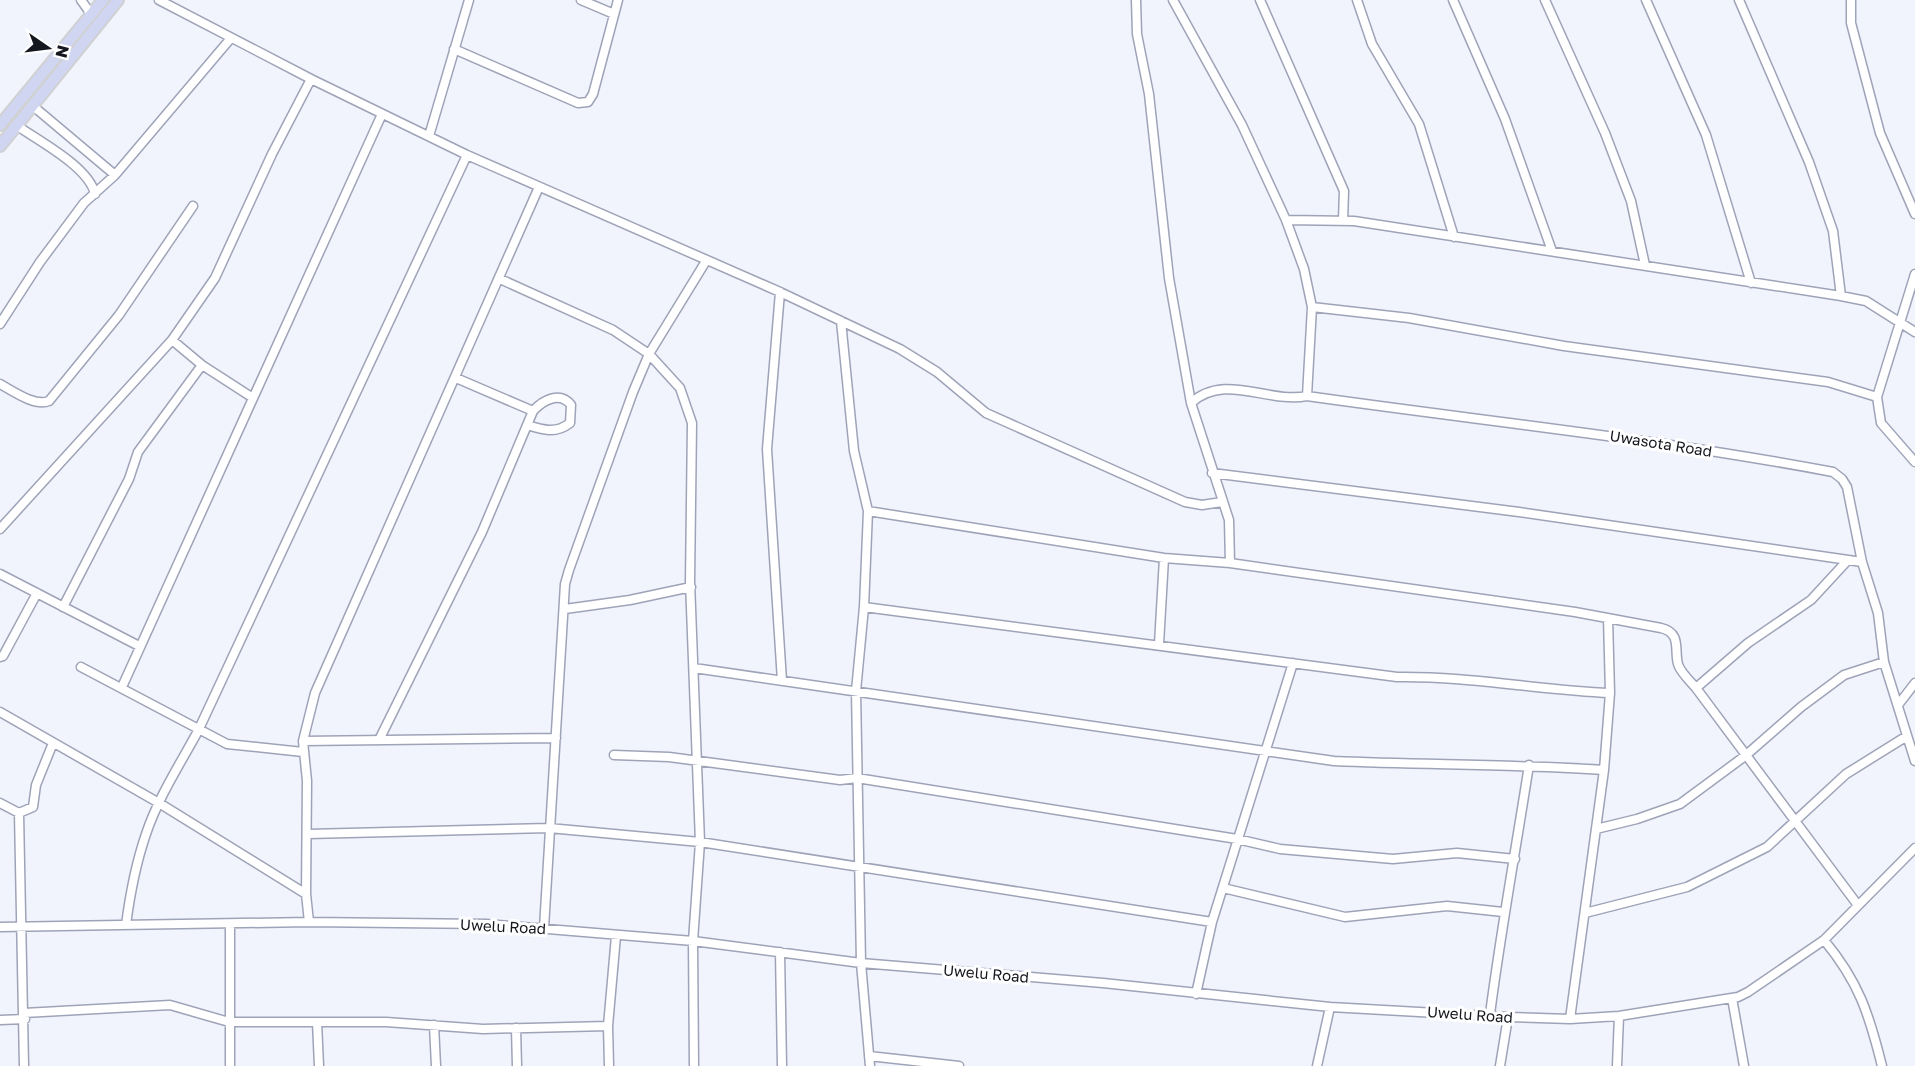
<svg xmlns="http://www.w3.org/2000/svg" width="1915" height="1066" viewBox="0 0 1915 1066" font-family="'Golos Text',sans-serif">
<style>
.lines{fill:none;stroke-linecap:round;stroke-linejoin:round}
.minor-casing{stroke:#9ea3b8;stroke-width:11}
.major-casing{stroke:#d0d1d2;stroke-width:14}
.minor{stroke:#fff;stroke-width:8}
.major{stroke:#d0d6f2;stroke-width:10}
.labels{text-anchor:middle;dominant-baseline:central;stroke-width:6;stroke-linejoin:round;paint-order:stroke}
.street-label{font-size:15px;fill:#15171e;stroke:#fff}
</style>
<rect width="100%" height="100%" fill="#f1f4fd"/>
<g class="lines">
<g class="minor-casing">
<path id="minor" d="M81 0 91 14
M159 0 311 79 467 155 780 292 900 349 937 372 986 413 1185 502 1202 505 1222 502
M581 0 614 14
M1136 0 1137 34 1149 94 1169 278 1191 403 1229 520 1230 563
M1173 0 1242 125 1286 220 1304 269 1312 307 1307 396
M1260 0 1344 191 1343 221
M1357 0 1372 44 1419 124 1454 237
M1453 0 1505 119 1552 251
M1545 0 1605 133 1631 201 1645 265
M1646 0 1706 135 1751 283
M1739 0 1809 162 1833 231 1841 296
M1851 0V23L1880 133 1915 214
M454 49 578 103 588 102 593 94 618 0
M33 106 115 175
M16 125C39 141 89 167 95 194
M429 136 469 0
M1286 220 1354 221 1841 296 1866 301 1915 332
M1915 274 1877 397 1881 423 1915 462
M500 279 613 330 649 354 680 388 692 423 690 582 700 842 693 941 694 1066
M780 292 767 449 782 681
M1312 307 1409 318 1564 346 1828 382 1877 397
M841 321 854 451 868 511 864 607 856 691 861 963 870 1066
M0 324 40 262 84 203 115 175 231 38
M172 340 202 365 253 398
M0 384C13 391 35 407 49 401L119 315 193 206
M1191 403C1225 372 1268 404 1307 396 1483 421 1659 439 1833 472L1842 479 1847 487 1862 562 1878 613 1884 662 1915 761
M527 425C543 430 556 434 570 423L571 405C560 391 543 400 533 411
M1212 473 1519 512 1862 562
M868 511 1164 558 1230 563 1575 612 1661 628C1682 633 1674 650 1678 664 1680 672 1691 682 1696 688
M0 529 172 340 215 278 272 154 311 79
M1847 561 1811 600 1748 643 1696 688 1857 904
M0 574 139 646
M63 607 129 479 138 452 202 365
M864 607 1397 677C1468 676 1539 690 1610 693
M565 609 630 600 691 587
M1159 644 1164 558
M0 657 3 656 37 593
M81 667 227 744 303 752
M694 668 1334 761C1424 765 1514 764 1604 770
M122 687 382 114
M1898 705 1915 683
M0 712 159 803 306 894
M379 740 482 532 533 411 456 378
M303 741 556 738
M614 755 669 757 840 780 857 778 1237 839 1280 849 1393 859 1457 853 1515 859
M0 803 19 813 24 1066
M19 813 33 807 36 785 53 743
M1596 829 1637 819 1680 804 1745 756 1801 707 1844 675 1884 662
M308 834 549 828 700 842 1212 922
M1223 888 1345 917 1447 906 1503 912
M1585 913 1687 887 1767 847 1846 774 1907 736
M309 922 306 894 307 781 303 741 315 693 539 187
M126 925C130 894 136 863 146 834 158 798 180 764 198 731L467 155
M230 925V1066
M0 927 309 922 486 924 693 941 861 963 1103 983 1330 1007 1508 1017 1570 1019 1619 1016 1738 997 1748 992 1824 940 1915 848
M544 928 565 584 569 570 633 392 649 354 706 261
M1824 940C1859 982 1869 1014 1882 1066
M780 952 782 1066
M1196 994 1212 922 1293 663
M1732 998 1744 1066
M24 1013 170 1005 229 1022H386L483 1029 608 1026
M1490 1014C1501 930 1516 848 1529 765
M1570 1019 1604 770 1610 693 1608 618
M0 1020 25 1019
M317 1022 319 1066
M434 1025 436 1066
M516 1028 517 1066
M869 1056 959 1066
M609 1066 608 1026 616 936
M1317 1066 1330 1007
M1500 1066 1508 1017
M1617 1066 1619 1016"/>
</g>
<g class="major-casing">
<path id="major" d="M0 125 103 0
M0 146 118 0"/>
</g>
<use href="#minor" class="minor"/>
<use href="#major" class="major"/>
</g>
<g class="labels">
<g class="street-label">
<text transform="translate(1661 443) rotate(9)">Uwasota Road</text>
<text transform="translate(503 926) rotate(3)">Uwelu Road</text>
<text transform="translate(986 973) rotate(5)">Uwelu Road</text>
<text transform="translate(1470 1014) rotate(4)">Uwelu Road</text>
</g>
</g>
<g transform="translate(48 48) rotate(104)" stroke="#ffffff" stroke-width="4.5" paint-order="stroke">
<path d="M0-4.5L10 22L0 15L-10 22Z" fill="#15171e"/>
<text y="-9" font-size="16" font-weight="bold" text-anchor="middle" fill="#15171e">N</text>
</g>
</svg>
